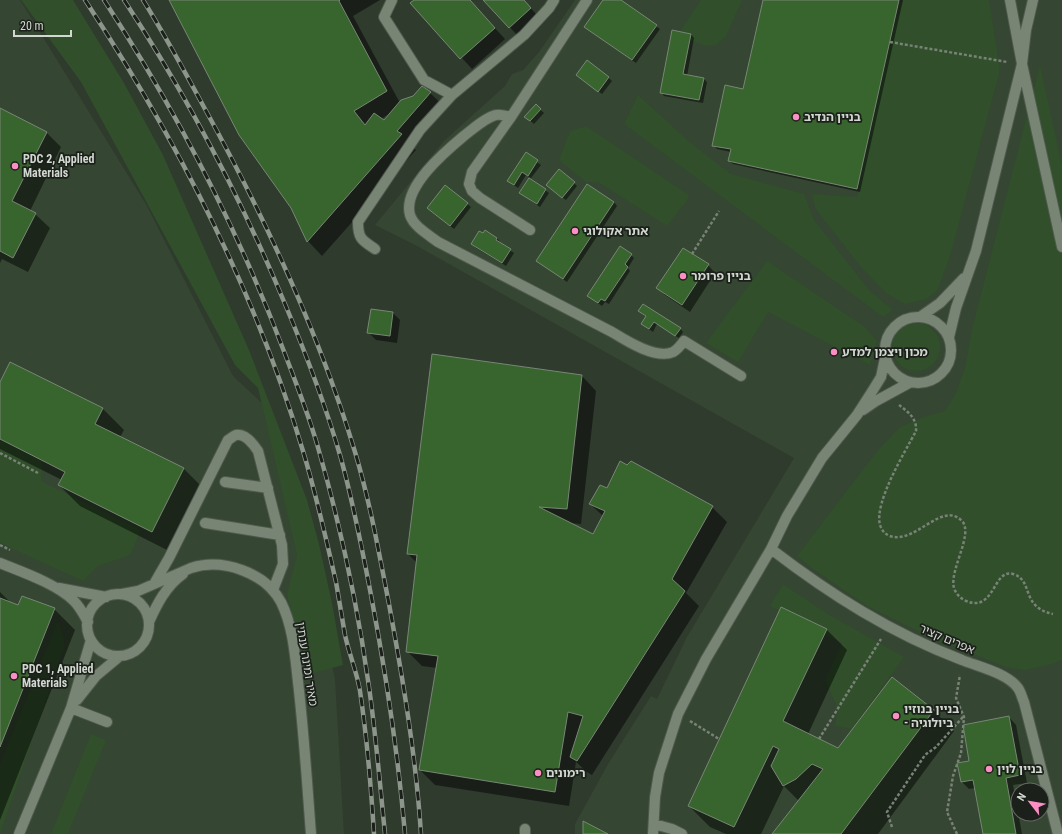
<svg xmlns="http://www.w3.org/2000/svg" width="1062" height="834" viewBox="0 0 1062 834" font-family="'Roboto Condensed','Noto Sans Hebrew',sans-serif">
<style>
.built{fill:#354632;fill-rule:evenodd}
.green{fill:#304f2a}
.shadow{fill:#0007;fill-rule:evenodd}
.building{fill:#37652d;stroke:#798676}
.lines{fill:none;stroke-linecap:round;stroke-linejoin:round}
.minor-casing{stroke:#4f594d;stroke-width:12}
.path{stroke:#788276;stroke-width:2.5;stroke-dasharray:3 2;stroke-linecap:butt}
.minor{stroke:#788575;stroke-width:10}
.rail-casing{stroke:#8d968b;stroke-width:4.5}
.rail{stroke:#1b201a;stroke-width:3;stroke-dasharray:9;stroke-linecap:butt}
.poi-dot{fill:#fb8fc4;stroke:#1b201a;stroke-width:1.5}
.labels{text-anchor:middle;dominant-baseline:central;stroke-width:3.5;stroke-linejoin:round;paint-order:stroke}
.poi-label{font-size:12px;font-weight:bold;fill:#d1d8cf;stroke:#1b201a;text-anchor:start}
.street-label{font-size:12px;fill:#d1d8cf;stroke:#1b201a}
</style>
<rect width="100%" height="100%" fill="#2f3b2d"/>
<path class="built" d="M0 0H20L147 206 233 376 265 406 308 549 335 679 344 834H0Z
M575 0H1062V834H575V824L608 764 651 696 657 699 687 637 794 458 417 246 375 225 444 141 505 86 512 74 523 70 539 52ZM1018 790H1042V814H1018Z"/>
<path class="green" d="M21 0H73L124 83 163 155 249 350 307 500 319 544 332 603 343 665 310 674 287 595 297 555 258 388 235 365 81 82Z
M701 0H742L726 36 716 45H703L677 36Z
M903 0H989L1000 70 950 256 937 291 926 299 905 304 887 294 860 266 815 208 812 194 857 197 890 42Z
M1040 65 1062 166V660L1049 665 1025 670 1006 667 928 636 867 606 813 569 797 556 878 450 900 427 924 417 945 411 956 393 965 368 972 329Z
M638 95 692 144 731 174 804 194 814 220 869 290 893 310 883 317 624 124Z
M586 126 690 196 667 226 598 182H586L559 160 570 131Z
M767 261 865 327 877 341 870 365 768 312 738 362 706 343Z
M892 347a24 24 0 1 1 48 0a24 24 0 1 1-48 0Z
M0 437 42 461 41 481 141 530 130 555 98 566 83 581 0 543Z
M783 584 826 613 904 657 852 729 835 726 838 708 825 680 842 643 770 606Z
M58 621 65 644 0 834V764Z
M91 734 106 740 68 834H51Z"/>
<path class="shadow" d="M170 0H380L353 16 400 103 430 93 445 107 411 145 416 150 322 256 308 241 292 207ZM392 112 385 121 381 119Z
M415 0H469L505 39 472 69 412 3Z
M485 0H523L538 16 517 35Z
M604 0H620L660 29 636 63 589 30Z
M764 0H903L860 192 733 164 729 161 731 152 717 149 713 145 744 90Z
M691 34 694 38 687 76 704 79 707 82 703 103 664 96 661 92Z
M577 75 609 78 612 81 602 94Z
M536 106 544 113 534 124 526 117Z
M0 109 46 132 61 147 30 211 35 214 50 228 28 272 2 259 0 263Z
M526 154 541 165 531 178 526 175 518 188 508 181Z
M529 179 549 193 540 207 520 193Z
M574 183 577 186 566 200 551 189Z
M445 186 471 207 454 229 432 212Z
M614 202 617 206 567 282 538 261Z
M497 238 500 242 499 243 514 253 506 266 476 248 473 244Z
M631 255 634 258 628 268 630 271 609 304 605 302 602 306 592 299Z
M708 265 715 273 690 312 665 295 658 288Z
M639 311 680 328 683 332 679 338 657 324 653 332 642 324 646 317Z
M393 313 400 320 397 343 376 340 368 332Z
M11 363 103 409 124 430 120 437 184 469 205 490 173 553 80 506 59 485 62 480 0 449V384Z
M582 376 596 391 581 524 569 523 593 535 603 516 590 504 607 490 631 462 712 507 727 522 686 593 699 606 592 775 587 772 576 762 569 806 435 785 420 770 437 668 422 666 407 651 417 563 408 554Z
M0 592 12 604 19 606 54 609 75 630 0 820Z
M826 629 847 650 808 734 839 749 934 711 954 731 878 834H773L799 801 784 786 761 834H726L710 827 689 806Z
M1009 717 1016 725 1027 783 1013 785 1022 834H984L975 788 969 789 962 782 958 764 970 761Z"/>
<path class="building" d="M169 0H340L339 1 387 91 354 111 365 125 374 113 384 120 401 100 413 96 422 86 431 92 397 131 402 134 307 242 291 208 239 135Z
M414 0H470L495 28 460 59 410 3Z
M483 0H524L531 8 509 28Z
M603 0H621L657 25 632 60 584 27Z
M763 0H899L857 189 728 161 731 149 712 146 725 85 743 89Z
M672 30 691 34 683 74 704 78 699 100 660 93Z
M587 60 609 77 598 92 576 75Z
M536 104 541 109 530 121 524 117Z
M0 108 47 132 12 201 36 213 13 258 0 251Z
M526 152 538 160 528 176 522 172 514 185 507 181Z
M559 169 575 182 562 198 546 185Z
M529 178 546 189 537 204 519 193Z
M587 184 614 202 563 279 536 261Z
M445 185 468 203 450 226 427 208Z
M485 230 497 238 496 240 511 249 502 263 471 244 479 231 483 233Z
M620 246 632 254 625 264 628 267 605 301 601 299 598 303 587 296Z
M683 248 709 264 682 305 656 288Z
M643 304 681 328 675 336 654 322 649 329 641 324 646 316 638 311Z
M371 309 393 312 390 336 367 333Z
M432 354 582 375 567 509 539 507 593 534 605 511 589 504 600 485 607 488 620 461 627 465 631 461 713 506 672 579 685 591 577 761 570 757 583 716 568 712 555 792 419 770 438 656 406 652 417 555 407 554Z
M10 362 103 408 95 424 184 468 152 532 58 485 65 472 0 439V382Z
M22 596 55 608 0 747V598L18 605Z
M781 607 827 629 783 721 838 748 892 677 934 710 841 834H772L823 769 812 764 796 779 783 786 771 766 779 749 773 746 734 827 688 806Z
M1009 716 1020 775 1006 778 1016 834H983L973 780 961 782 957 763 969 761 963 725Z
M583 821 608 834H583Z"/>
<g class="lines">
<g class="minor-casing">
<path id="minor" d="M392 0 384 17 424 80 452 95
M587 0 511 117C506 116 500 114 496 115 486 117 473 129 465 135 447 150 402 187 410 215 414 227 429 235 438 242L612 332C625 340 656 360 673 352 677 350 681 345 684 341L741 376
M1010 0 1022 64 1062 247
M511 117 472 172 469 184 472 191 480 198 530 230
M375 249C362 240 358 239 358 222L420 130 452 95 524 35 549 8 554 0
M885 350a33 33 0 1 1 66 0a33 33 0 1 1-66 0Z
M920 317 940 303 964 278
M949 337 956 308 976 251 1022 64 1026 30 1033 0
M885 358 881 377 873 390 857 415 822 458 787 516 771 549C831 595 891 633 962 660 979 667 1007 673 1018 688 1021 692 1022 698 1024 702L1058 834
M863 410 876 401 909 383
M225 482 268 488
M205 523 280 535
M0 563C22 572 57 584 74 601 80 607 84 615 88 622
M154 584 169 558 228 440C230 439 233 436 236 435 245 433 254 445 258 451L282 545 283 564 273 590
M59 588 106 597
M122 594 138 591 191 568C222 558 265 572 281 602 293 626 295 655 298 682 304 733 307 783 311 834
M87 625a31 31 0 1 1 62 0a31 31 0 1 1-62 0Z
M149 622C157 604 166 586 183 574
M77 700 96 676 120 656
M71 708 107 722
M654 824 672 829 682 834
M525 829V834
M19 834 71 708 91 640
M653 834 655 797 659 773 678 714 706 659 771 549"/>
</g>
<path class="path" d="M890 42 1007 62
M692 254 719 211
M899 405C908 412 917 418 916 431 905 452 874 502 880 525 882 531 885 534 890 536 915 545 942 500 962 521 974 534 949 570 954 588 956 594 960 598 966 601 995 613 993 568 1013 574 1034 580 1020 607 1053 614
M0 453 38 473
M0 545 10 550
M690 721 719 739
M819 739 881 639
M1010 803 1018 802
M892 827 887 812 925 755 936 747 963 717
M957 834 947 812 953 776 961 753 964 717 956 698 960 675"/>
<use href="#minor" class="minor"/>
<g class="rail-casing">
<path id="rail" d="M85 0C177 140 255 290 303 451 316 494 326 538 336 582 339 599 342 617 345 635 349 654 357 672 360 691 367 738 371 786 374 834
M104 0C177 112 238 229 285 354 297 386 310 418 319 451 341 528 358 608 369 687 376 736 380 785 385 834
M124 0C187 96 241 198 285 304 306 354 325 404 340 455 353 501 362 548 371 595 386 674 398 754 405 834
M143 0C165 35 185 72 205 109 265 218 319 332 355 452 370 502 379 553 389 604 403 680 416 757 421 834"/>
</g>
<use href="#rail" class="rail"/>
</g>
<g class="poi-dot">
<circle cx="796" cy="117" r="4"/>
<circle cx="15" cy="166" r="4"/>
<circle cx="575" cy="231" r="4"/>
<circle cx="683" cy="276" r="4"/>
<circle cx="834" cy="352" r="4"/>
<circle cx="14" cy="676" r="4"/>
<circle cx="896" cy="716" r="4"/>
<circle cx="989" cy="769" r="4"/>
<circle cx="538" cy="773" r="4"/>
</g>
<g class="labels">
<g class="poi-label">
<text x="804" y="117">בניין הנדיב</text>
<text x="23" y="159">PDC 2, Applied<tspan x="23" dy="14">Materials</tspan></text>
<text x="583" y="231">אתר אקולוגי</text>
<text x="691" y="276">בניין פרומר</text>
<text x="842" y="352">מכון ויצמן למדע</text>
<text x="22" y="669">PDC 1, Applied<tspan x="22" dy="14">Materials</tspan></text>
<text x="904" y="709">בניין בנוזיו<tspan x="904" dy="14">- ביולוגיה</tspan></text>
<text x="997" y="769">בניין לוין</text>
<text x="546" y="773">רימונים</text>
</g>
<g class="street-label">
<text transform="translate(947 639) rotate(23)">אפרים קציר</text>
<text transform="translate(307 664) rotate(81)">מאיר ומינה ענתין</text>
</g>
</g>
<g transform="translate(1030 802) rotate(301)"><circle r="19" fill="#1b201a" stroke="#646a62"/>
<path d="M0-3L7 15L0 10L-7 15Z" fill="#fb8fc4"/>
<text y="-6" font-size="11" font-weight="bold" text-anchor="middle" fill="#d1d8cf">N</text>
</g>
<path d="M14 30v6h57v-6" fill="none" stroke="#d1d8cf" stroke-width="2"/>
<text x="20" y="30" font-size="12" fill="#d1d8cf" stroke="#1b201a" stroke-width="3" paint-order="stroke">20 m</text>
</svg>
